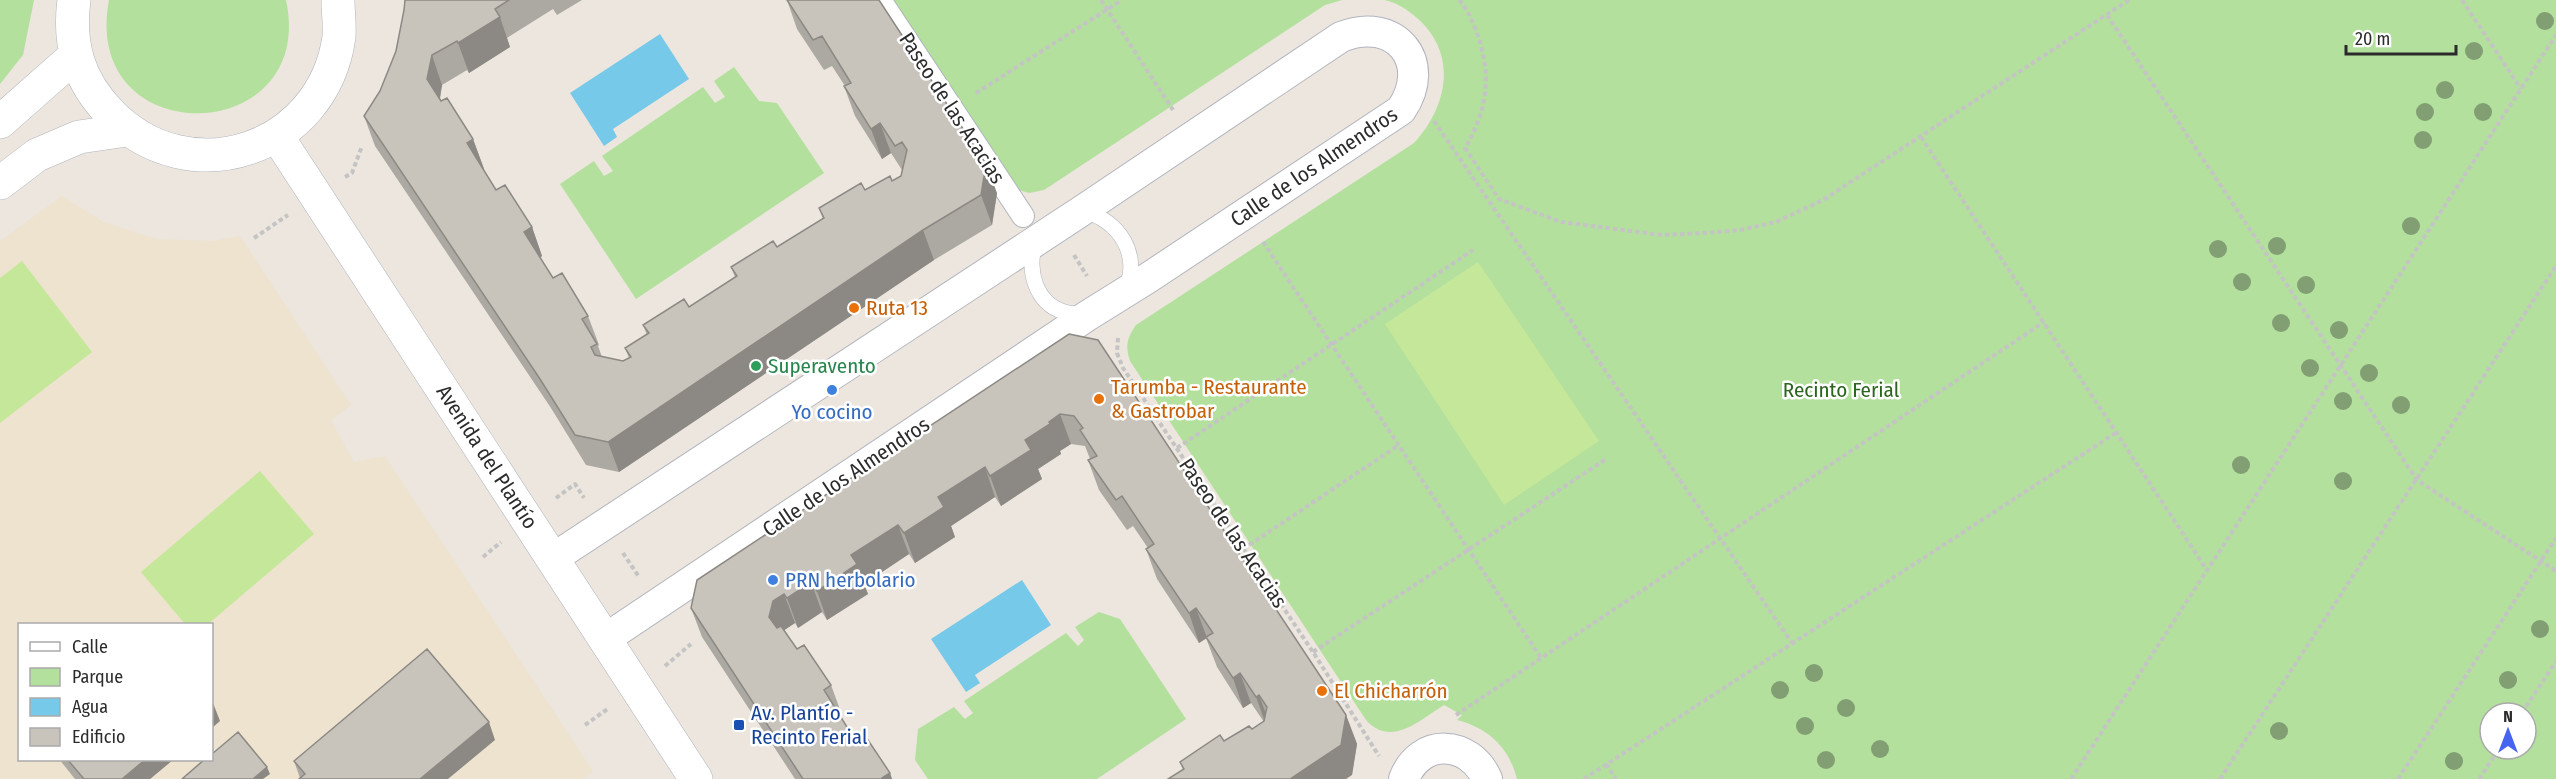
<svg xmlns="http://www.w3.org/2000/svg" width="2556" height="779" viewBox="0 0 2556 779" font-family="'Fira Sans Condensed',sans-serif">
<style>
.education{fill:#ede3ce;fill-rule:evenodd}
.green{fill:#b3e09d;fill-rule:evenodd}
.pitch{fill:#c5e799}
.water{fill:#76c9e9}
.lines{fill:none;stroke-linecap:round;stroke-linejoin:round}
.service-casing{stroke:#b1b4be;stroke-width:16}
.pedestrian-casing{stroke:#b1b4be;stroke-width:24}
.minor-casing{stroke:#b1b4be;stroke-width:32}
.tertiary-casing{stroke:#b1b4be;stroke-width:34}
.secondary-casing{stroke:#b1b4be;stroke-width:34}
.path{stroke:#c4c4c4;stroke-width:4;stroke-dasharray:4.5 3;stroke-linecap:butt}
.service{stroke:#fff;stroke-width:15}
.pedestrian{stroke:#fff;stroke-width:22}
.minor{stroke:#fff;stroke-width:30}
.tertiary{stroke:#fff;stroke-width:33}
.secondary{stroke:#fff;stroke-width:33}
.tree{fill:#829f74}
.wall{fill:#aca9a2}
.shaded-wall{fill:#8c8984}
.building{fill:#c8c4bc;stroke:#8c8984;stroke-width:1.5}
.food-dot{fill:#e8710a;stroke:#fff;stroke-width:2}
.leisure-dot{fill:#2e9e5b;stroke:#fff;stroke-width:2}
.shop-dot{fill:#3f7fe0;stroke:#fff;stroke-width:2}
.transit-dot{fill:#1a4fb4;stroke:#fff;stroke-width:2}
.labels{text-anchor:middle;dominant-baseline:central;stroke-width:5;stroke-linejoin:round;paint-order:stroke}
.street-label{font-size:21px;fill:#2b2b2b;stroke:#fff}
.food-label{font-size:21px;fill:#c56008;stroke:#fff;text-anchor:start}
.leisure-label{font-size:21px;fill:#27864d;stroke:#fff;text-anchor:start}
.park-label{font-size:21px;fill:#2c651e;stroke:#fff}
.shop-label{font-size:21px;fill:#366cbe;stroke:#fff}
.transit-label{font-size:21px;fill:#164399;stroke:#fff;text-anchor:start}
</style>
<rect width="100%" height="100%" fill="#ece6de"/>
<path class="education" d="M62 196 104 222 156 239 213 241 240 236 351 405 331 420 354 462 385 456 593 771 583 779H0V241ZM20 624H212V760H20Z"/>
<path class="green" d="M0 0H34L23 55 0 84Z
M109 0H286C318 148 80 154 109 0Z
M892 0H1342L1325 5 1044 190 1029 193 1019 190Z
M1384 0H2556V779H1517C1509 747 1488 728 1457 720L1462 715 1444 705C1420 720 1391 748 1366 720L1130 361C1125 346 1127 338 1136 325L1414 143C1448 106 1458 54 1417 18 1408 10 1396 2 1384 0ZM2490 713H2526V749H2490Z
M734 67 759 101 777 103 824 173 636 299 560 184 594 161 604 176 613 171 602 156 703 87 715 103 725 97 714 81Z
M1099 612 1120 619 1186 719 1097 779H928L915 760 918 729 954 707 965 719 973 713 964 701 1066 633 1078 646 1084 640 1075 627Z"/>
<path class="pitch" d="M22 261 92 352 0 423V278Z
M1478 262 1599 441 1504 505 1385 324Z
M260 471 314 534 208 624H185L141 572Z"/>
<path class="water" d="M660 34 689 79 613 129 617 137 604 146 570 93Z
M1022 580 1051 625 975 675 980 683 966 692 931 639Z"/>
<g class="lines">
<g class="service-casing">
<path id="service" d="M1083 211C1119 220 1142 255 1125 291
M1035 244C1027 270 1035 303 1064 312 1070 314 1077 314 1083 315"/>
</g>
<g class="pedestrian-casing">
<path id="pedestrian" d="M880 0 1023 216"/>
</g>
<g class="minor-casing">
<path id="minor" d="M552 559 1083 210 1341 37C1395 15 1434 62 1401 110L1148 278 1087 316 605 639
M1404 779C1420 737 1470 740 1487 779"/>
</g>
<g class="tertiary-casing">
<path id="tertiary" d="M277 136 696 779"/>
</g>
<g class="secondary-casing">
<path id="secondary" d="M74 0C68 45 79 81 110 113 190 195 323 150 339 37 340 25 338 12 338 0
M0 122 76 55
M0 183 37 155 79 137 127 130"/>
</g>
<path class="path" d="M1101 0 1173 110
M1459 0C1467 8 1470 17 1475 28 1492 71 1489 108 1465 148L1499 199 1561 222 1662 235 1704 233 1740 230 1776 222 1823 200 2129 0
M2462 0 2521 89
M2107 15 2417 480 2556 571
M976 93 1122 0
M1434 121 1792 643
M1921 137 2207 570
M345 177 352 173 362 146
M254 238 288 215
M1263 242 1541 658
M1074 255 1087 276
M1118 338 1117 353 1123 368 1313 652 1379 756
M1177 448 1473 250
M556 498 575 484 584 498
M1243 549 1399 445
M623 553 639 577
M483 557 501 542
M1313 652 1606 459
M665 666 691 644
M2522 713 2556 661
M1456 715 2044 322
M585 725 609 708
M1606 764 1616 779
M1584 779 2117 432
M2071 779 2556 35
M2220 779 2556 266
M2398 779 2556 538
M2479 779 2499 749"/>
<use href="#service" class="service"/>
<use href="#pedestrian" class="pedestrian"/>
<use href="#minor" class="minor"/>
<use href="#tertiary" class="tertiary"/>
<use href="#secondary" class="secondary"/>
</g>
<g class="tree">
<circle cx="2545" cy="21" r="9"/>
<circle cx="2474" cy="51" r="9"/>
<circle cx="2445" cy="90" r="9"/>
<circle cx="2425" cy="112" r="9"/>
<circle cx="2483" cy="112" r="9"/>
<circle cx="2423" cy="140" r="9"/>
<circle cx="2411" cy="226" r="9"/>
<circle cx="2277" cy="246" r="9"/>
<circle cx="2218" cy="249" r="9"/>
<circle cx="2242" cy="282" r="9"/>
<circle cx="2306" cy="285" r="9"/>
<circle cx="2281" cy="323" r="9"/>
<circle cx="2339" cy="330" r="9"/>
<circle cx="2310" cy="368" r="9"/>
<circle cx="2369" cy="373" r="9"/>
<circle cx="2343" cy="401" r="9"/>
<circle cx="2401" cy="405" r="9"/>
<circle cx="2241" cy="465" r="9"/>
<circle cx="2343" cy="481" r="9"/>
<circle cx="2540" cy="629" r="9"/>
<circle cx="1814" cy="673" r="9"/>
<circle cx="2508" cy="680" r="9"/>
<circle cx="1780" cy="690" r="9"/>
<circle cx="1846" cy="708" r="9"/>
<circle cx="1805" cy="726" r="9"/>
<circle cx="2279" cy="731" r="9"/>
<circle cx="1880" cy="749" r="9"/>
<circle cx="1826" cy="760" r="9"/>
<circle cx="2454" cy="761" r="9"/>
</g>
<path class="wall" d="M405 0H582L557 15 553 9 507 38 510 47 469 73 467 70 442 85 440 99 473 139 484 169H483L496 190 532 227 542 256 540 258 553 278 588 316 599 345 598 346 602 357 623 361 629 358 625 348 647 335 643 325 689 307 735 277 731 267 777 247 823 219 819 208 865 190 892 181 901 176 902 170 891 153 882 159 855 116 844 86H845L832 66 824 70 797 29 787 0 997 193 992 225 934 260 619 472 586 465 551 408 375 146 364 116 380 91 396 51 404 10Z
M1069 334 1346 715 1357 744 1352 775 1183 770 1180 762 1252 729 1264 722 1251 703 1243 708 1217 667 1206 638 1199 643 1157 579 1146 549 1148 548 1133 526 1127 530 1099 490 1088 460 1090 459 1085 446 1071 444 1060 451 1061 454 1038 469 1042 479 1001 506 995 497 951 526 955 537 915 563 909 554 864 584 868 594 827 620 822 612 798 628 795 623 784 630 797 649 831 685 842 715 840 716 855 740 890 773 892 779H795L702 637 691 608Z
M495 740 300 778 294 761Z
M59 759H174L150 779H75Z"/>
<path class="shaded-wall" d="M500 17 510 47 469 73 458 43Z
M432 55 442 85 438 109 427 79Z
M880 123 891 153 882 159 871 129Z
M473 139 484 169 478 173 467 143Z
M986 164 997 193 992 225 981 195Z
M532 227 542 256 534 261 524 232Z
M923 230 934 260 619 472 608 442Z
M1060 414 1071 444 1060 451 1061 454 1038 469 1042 479 1001 506 990 476 1025 440Z
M985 467 995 497 951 526 955 537 915 563 904 533 938 497Z
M898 525 909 554 864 584 868 594 827 620 817 591 851 555Z
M811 582 822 612 798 628 787 598Z
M784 594 795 623 783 631 780 646 769 617 773 601Z
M1196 608 1207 638 1199 643 1189 613Z
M1240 673 1251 703 1243 708 1233 678Z
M1259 695 1270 725 1267 727 1256 697Z
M213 703 220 721 212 728V704Z
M1346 715 1357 744 1352 775 1346 779H1290Z
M489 722 495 740 448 779H420Z
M146 759H174L150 779H122Z
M267 767 270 774 263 779H253Z
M890 773 892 779H882V778Z"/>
<path class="building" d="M405 0H509L495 9 500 17 458 43 457 41 432 55 427 79 441 101 447 98 473 139 467 143 496 190 505 185 532 227 524 232 553 278 562 273 588 316 582 319 597 344 591 347 595 355 623 361 631 357 625 348 649 333 643 325 684 299 689 307 737 276 731 267 773 241 777 247 824 218 819 208 861 183 865 190 890 176 892 181 901 176 907 150 902 142 895 146 880 123 871 129 844 86 851 83 822 36 813 40 787 0H879L986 164 981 195 923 230 608 442 575 435 540 379 364 116 380 91 396 51 404 10Z
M1069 334 1098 340 1346 715 1341 745 1290 779H1168L1184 769 1180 762 1220 735 1224 741 1249 726 1252 729 1264 721 1267 707 1259 695 1256 697 1240 673 1233 678 1206 637 1213 633 1196 608 1189 613 1146 549 1154 544 1122 496 1116 500 1088 460 1097 456 1080 430 1083 428 1074 416 1060 414 1049 422 1050 424 1025 440 1031 450 990 476 985 467 938 497 944 507 904 533 898 525 851 555 857 564 817 591 811 582 787 598 784 594 773 601 769 617 777 628 781 626 797 649 804 645 831 685 824 690 855 740 864 734 890 773 882 778V779H803L691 608 697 580Z
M427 649 489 722 420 779H299L305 774 294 761Z
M238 732 267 767 253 779H182L205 759H212V754Z
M67 759H146L122 779H84Z"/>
<g class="food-dot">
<circle cx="854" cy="308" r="6"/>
<circle cx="1099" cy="399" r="6"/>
<circle cx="1322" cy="691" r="6"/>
</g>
<circle class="leisure-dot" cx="756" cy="366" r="6"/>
<g class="shop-dot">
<circle cx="832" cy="390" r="6"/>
<circle cx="773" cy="580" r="6"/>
</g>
<rect class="transit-dot" x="733" y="719" width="12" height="12" rx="3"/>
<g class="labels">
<g class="street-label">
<text transform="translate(952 108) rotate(57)">Paseo de las Acacias</text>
<text transform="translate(1314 167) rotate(-34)">Calle de los Almendros</text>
<text transform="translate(487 457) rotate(57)">Avenida del Plantío</text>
<text transform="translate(846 477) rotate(-34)">Calle de los Almendros</text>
<text transform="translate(1233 533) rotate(56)">Paseo de las Acacias</text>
</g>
<g class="food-label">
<text x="866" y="308">Ruta 13</text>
<text x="1111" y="387">Tarumba - Restaurante<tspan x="1111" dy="24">&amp; Gastrobar</tspan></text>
<text x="1334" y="691">El Chicharrón</text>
</g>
<g class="leisure-label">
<text x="768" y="366">Superavento</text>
</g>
<g class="park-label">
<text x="1841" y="390">Recinto Ferial</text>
</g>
<g class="shop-label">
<text x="832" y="412">Yo cocino</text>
<text x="785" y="580" text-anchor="start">PRN herbolario</text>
</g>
<g class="transit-label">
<text x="751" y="713">Av. Plantío -<tspan x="751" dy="24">Recinto Ferial</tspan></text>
</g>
</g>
<rect x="18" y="623" width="195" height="138" fill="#ffffff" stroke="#aaaaaa" stroke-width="1.5"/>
<rect x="30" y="642" width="30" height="9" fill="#ffffff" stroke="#aaaaaa" stroke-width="1.5"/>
<text x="72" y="653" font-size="18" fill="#2b2b2b">Calle</text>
<rect x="30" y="668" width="30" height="18" fill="#b3e09d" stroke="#aaaaaa" stroke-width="1.5"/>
<text x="72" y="683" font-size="18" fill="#2b2b2b">Parque</text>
<rect x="30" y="698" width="30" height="18" fill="#76c9e9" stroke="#aaaaaa" stroke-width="1.5"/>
<text x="72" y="713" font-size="18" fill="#2b2b2b">Agua</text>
<rect x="30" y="728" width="30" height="18" fill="#c8c4bc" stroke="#aaaaaa" stroke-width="1.5"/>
<text x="72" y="743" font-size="18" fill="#2b2b2b">Edificio</text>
<g transform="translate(2508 731)"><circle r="28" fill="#ffffff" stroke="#aaaaaa" stroke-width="1.5"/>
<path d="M0-4.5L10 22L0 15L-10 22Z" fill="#4664f1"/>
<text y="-9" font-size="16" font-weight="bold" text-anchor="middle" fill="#2b2b2b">N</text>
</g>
<path d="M2346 45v9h110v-9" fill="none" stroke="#2b2b2b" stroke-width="3"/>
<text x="2355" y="45" font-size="18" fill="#2b2b2b" stroke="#ffffff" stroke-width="4.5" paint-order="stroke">20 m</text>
</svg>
